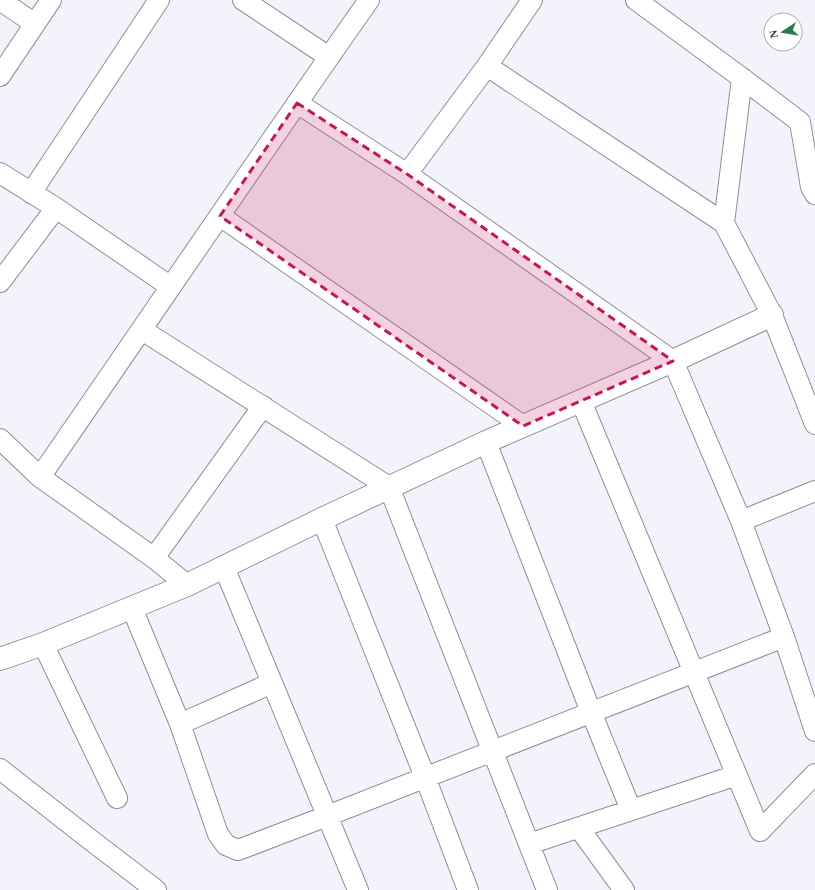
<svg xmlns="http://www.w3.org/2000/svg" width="815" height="890" viewBox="0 0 815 890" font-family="'Times New Roman',serif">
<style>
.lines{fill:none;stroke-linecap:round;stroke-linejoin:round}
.street-casing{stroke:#8e8f96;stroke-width:22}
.secondary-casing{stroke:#8e8f96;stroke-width:24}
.street{stroke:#fff;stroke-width:20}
.secondary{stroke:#fff;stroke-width:22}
.marked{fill:#c2185b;fill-opacity:0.2;stroke:#c2185b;stroke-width:3;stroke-dasharray:8 5;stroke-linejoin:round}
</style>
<rect width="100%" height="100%" fill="#f3f4fb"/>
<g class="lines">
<g class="street-casing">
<path id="street" d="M0 0 35 24
M243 0 329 57
M636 0 742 78 800 122 811 187 815 194
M487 66 724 223
M0 76 51 0
M742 78 724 223 772 315 815 424
M297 103 407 174 673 361 741 521 784 637 815 731
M0 173 56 208 171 287
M407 174 487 66 532 0
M31 193 159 0
M220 216 523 426
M0 282 56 208
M142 330 389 487 547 890
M581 401 760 831 815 774
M0 439 40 477 154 558 187 585
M486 442 591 712 631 810
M40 477C150 318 258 158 369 0
M322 519 425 777 468 890
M741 521 815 491
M154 558 263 406
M224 567 358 890
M132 608 180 724 218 834 226 845 238 850 327 816 784 637
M43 644 117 798
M180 724 272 683
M0 769 92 841 156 890
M579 828 624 890
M529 844 737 775"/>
</g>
<g class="secondary-casing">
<path id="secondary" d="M0 659 43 644 187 585 322 519 486 442 673 361 772 315"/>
</g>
<use href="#street" class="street"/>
<use href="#secondary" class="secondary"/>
</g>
<path class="marked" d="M297 103 407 174 673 361 523 426 220 216Z"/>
<g transform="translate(783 32) rotate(258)"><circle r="19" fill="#ffffff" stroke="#afafb0"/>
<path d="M0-3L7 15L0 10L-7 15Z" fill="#297c4e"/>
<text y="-6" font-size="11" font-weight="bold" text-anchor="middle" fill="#363639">N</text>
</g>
</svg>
